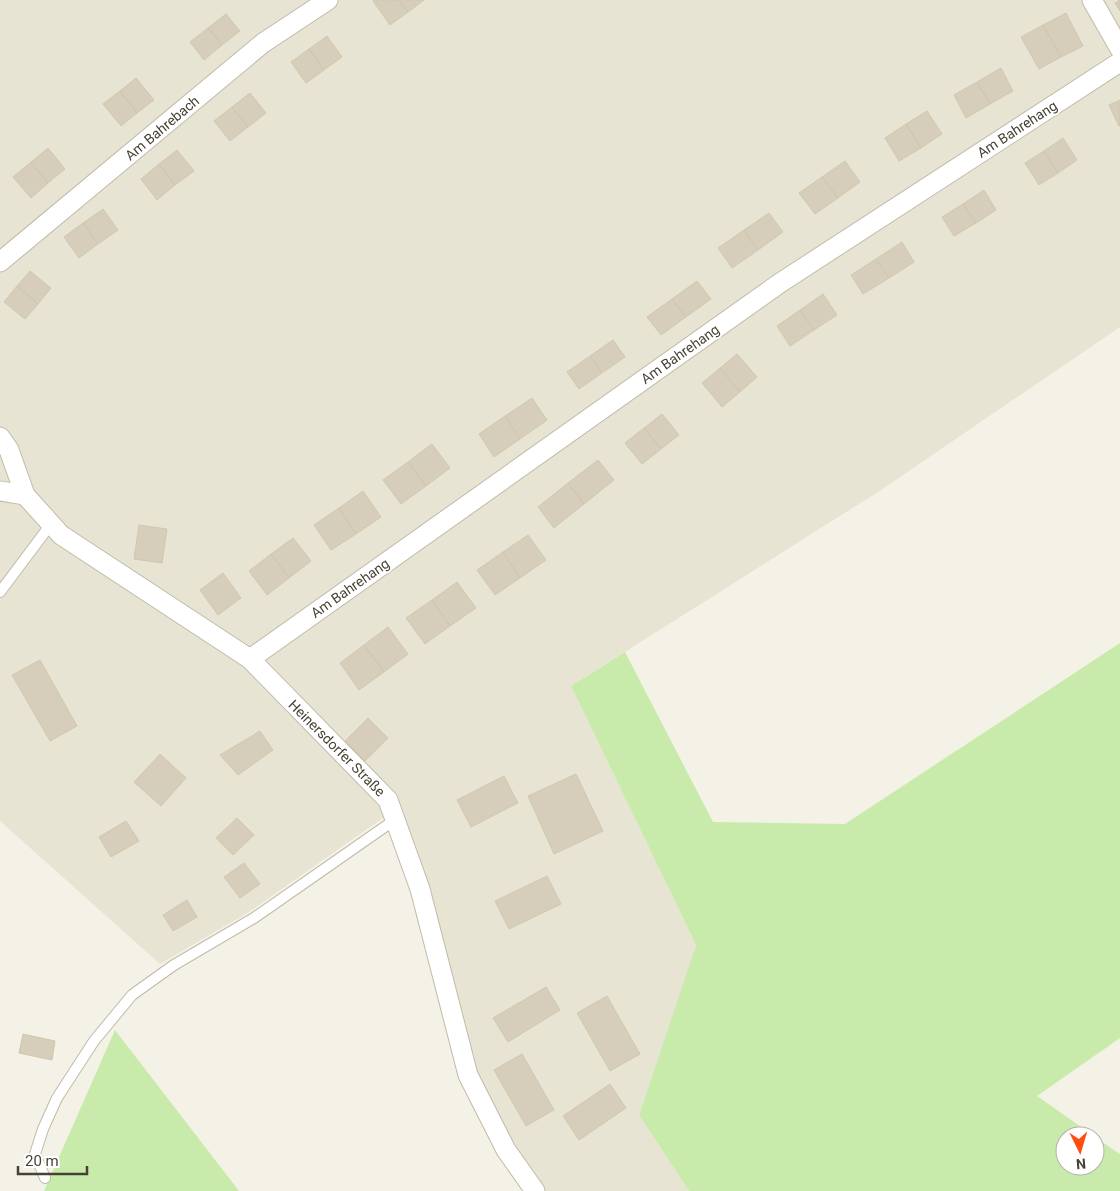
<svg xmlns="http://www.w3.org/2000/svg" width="1120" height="1191" viewBox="0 0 1120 1191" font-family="Roboto,sans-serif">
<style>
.residential{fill:#e8e4d4}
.green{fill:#c8ebac}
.building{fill:#d6cebb;stroke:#d1c7ad}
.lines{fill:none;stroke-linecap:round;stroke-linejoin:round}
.service-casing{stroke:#c0baa8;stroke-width:12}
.minor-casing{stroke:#c0baa8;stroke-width:21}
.service{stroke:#fff;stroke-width:10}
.minor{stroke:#fff;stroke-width:19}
.labels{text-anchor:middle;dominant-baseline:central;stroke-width:4;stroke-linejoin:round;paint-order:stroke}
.street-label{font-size:14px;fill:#474235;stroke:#fff}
</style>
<rect width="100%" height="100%" fill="#f4f1e6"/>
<path class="residential" d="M0 0H1120V327L881 490 571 686 696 945 639 1115 689 1191H538L472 1077 400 806 249 912 160 964 0 821Z"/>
<path class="green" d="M1120 643V1038L1037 1096 1094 1136H1065V1166H1095V1137L1120 1154V1191H689L639 1115 696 945 571 686 625 652 713 822 845 824Z
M115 1030 239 1191H44Z"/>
<path class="building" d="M375 0H399L408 12 390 25 373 1Z
M399 0H424L408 12Z
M1120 0V11L1115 3Z
M1066 13 1083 46 1061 57 1043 25Z
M226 14 240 31 222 45 208 28Z
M1043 25 1061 57 1039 69 1021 37Z
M208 28 222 45 204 60 190 42Z
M327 36 342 57 324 70 309 49Z
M309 49 324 70 306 83 291 62Z
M1001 68 1013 91 990 104 977 82Z
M136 78 154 100 137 113 120 91Z
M977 82 990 104 966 118 954 95Z
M120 91 137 113 121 126 103 104Z
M250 93 266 113 248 127 232 107Z
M1120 100V126H1119L1109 105Z
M232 107 248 127 230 141 214 121Z
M927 111 942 134 921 148 906 124Z
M906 124 921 148 899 161 885 138Z
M1063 138 1077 160 1058 173 1044 151Z
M48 148 65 169 48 183 31 162Z
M177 150 194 171 175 185 159 164Z
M1044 151 1058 173 1039 185 1025 163Z
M845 161 860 182 838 198 822 177Z
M31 162 48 183 31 198 13 177Z
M159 164 175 185 157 200 141 179Z
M822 177 838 198 815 214 799 193Z
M984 190 996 210 976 223 963 204Z
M963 204 976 223 954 236 942 217Z
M103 209 118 230 98 244 83 223Z
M769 213 783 232 758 250 744 230Z
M83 223 98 244 79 258 64 237Z
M744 230 758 250 732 268 718 248Z
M902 242 914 262 889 278 876 259Z
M876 259 889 278 863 294 851 275Z
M30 271 51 288 38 304 17 286Z
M697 281 711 299 686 317 672 299Z
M17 286 38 304 25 319 4 302Z
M823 294 837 315 814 330 800 310Z
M672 299 686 317 661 335 647 317Z
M800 310 814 330 790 346 777 326Z
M613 340 625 357 602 373 590 356Z
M737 354 757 377 740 392 720 368Z
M590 356 602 373 579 389 567 372Z
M720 368 740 392 722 407 702 383Z
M532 398 547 420 520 439 505 416Z
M662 414 679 435 661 449 644 428Z
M505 416 520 439 494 457 479 434Z
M644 428 661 449 642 464 625 443Z
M432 444 450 468 426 486 408 462Z
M598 460 614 480 584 504 568 483Z
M408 462 426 486 401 504 383 480Z
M568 483 584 504 554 528 538 507Z
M363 491 381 517 356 534 339 508Z
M339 508 356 534 331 550 314 525Z
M139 525 167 529 162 563 134 559Z
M528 535 546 560 520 578 503 552Z
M293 538 311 561 289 578 271 554Z
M503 552 520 578 495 595 477 570Z
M271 554 289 578 267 595 249 571Z
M223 573 241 598 218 615 200 590Z
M457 582 476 608 450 626 432 600Z
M432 600 450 626 425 644 406 618Z
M388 627 408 654 384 672 364 645Z
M364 645 384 672 359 690 340 663Z
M40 660 77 726 50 741 12 675Z
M368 718 388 738 365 761 345 741Z
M260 731 273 750 238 775 220 755Z
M160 754 186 778 161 806 134 782Z
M576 774 603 831 554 854 528 796Z
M504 776 518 803 471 827 457 800Z
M237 818 254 835 233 855 216 838Z
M126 821 139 841 111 857 99 837Z
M244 863 260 884 240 898 224 877Z
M547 876 561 904 509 929 495 901Z
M187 900 197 917 173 931 163 915Z
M546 987 560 1010 508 1042 493 1018Z
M607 996 640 1054 610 1071 577 1013Z
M23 1034 55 1041 52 1060 19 1053Z
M522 1054 554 1110 526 1126 494 1070Z
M610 1084 626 1108 579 1140 563 1116Z"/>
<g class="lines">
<g class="service-casing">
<path id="service" d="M0 592 51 524
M45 1178 35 1154 43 1129 57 1098 94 1041 132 995 174 965 254 918 396 819"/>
</g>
<g class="minor-casing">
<path id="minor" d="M1092 0 1120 49
M0 262 263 43 328 0
M0 437 9 450 25 495 61 535 250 659 388 800 420 889 468 1075 506 1150 535 1191
M0 491 25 495
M250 659 780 283 1120 62"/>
</g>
<use href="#service" class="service"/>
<use href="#minor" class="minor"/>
</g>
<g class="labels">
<g class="street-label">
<text transform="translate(162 128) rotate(-40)">Am Bahrebach</text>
<text transform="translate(1017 129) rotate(-33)">Am Bahrehang</text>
<text transform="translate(680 354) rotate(-35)">Am Bahrehang</text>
<text transform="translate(350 588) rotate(-35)">Am Bahrehang</text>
<text transform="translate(337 748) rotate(45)">Heinersdorfer Straße</text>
</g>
</g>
<g transform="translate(1080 1151) rotate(175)"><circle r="24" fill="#ffffff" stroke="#b5b3ae"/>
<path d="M0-4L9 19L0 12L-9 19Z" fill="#ff4d12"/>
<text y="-8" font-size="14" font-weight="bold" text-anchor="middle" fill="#474235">N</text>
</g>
<path d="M18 1166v8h69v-8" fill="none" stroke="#474235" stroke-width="2.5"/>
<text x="25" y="1166" font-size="15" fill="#474235" stroke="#ffffff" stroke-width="4" paint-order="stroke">20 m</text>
</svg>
